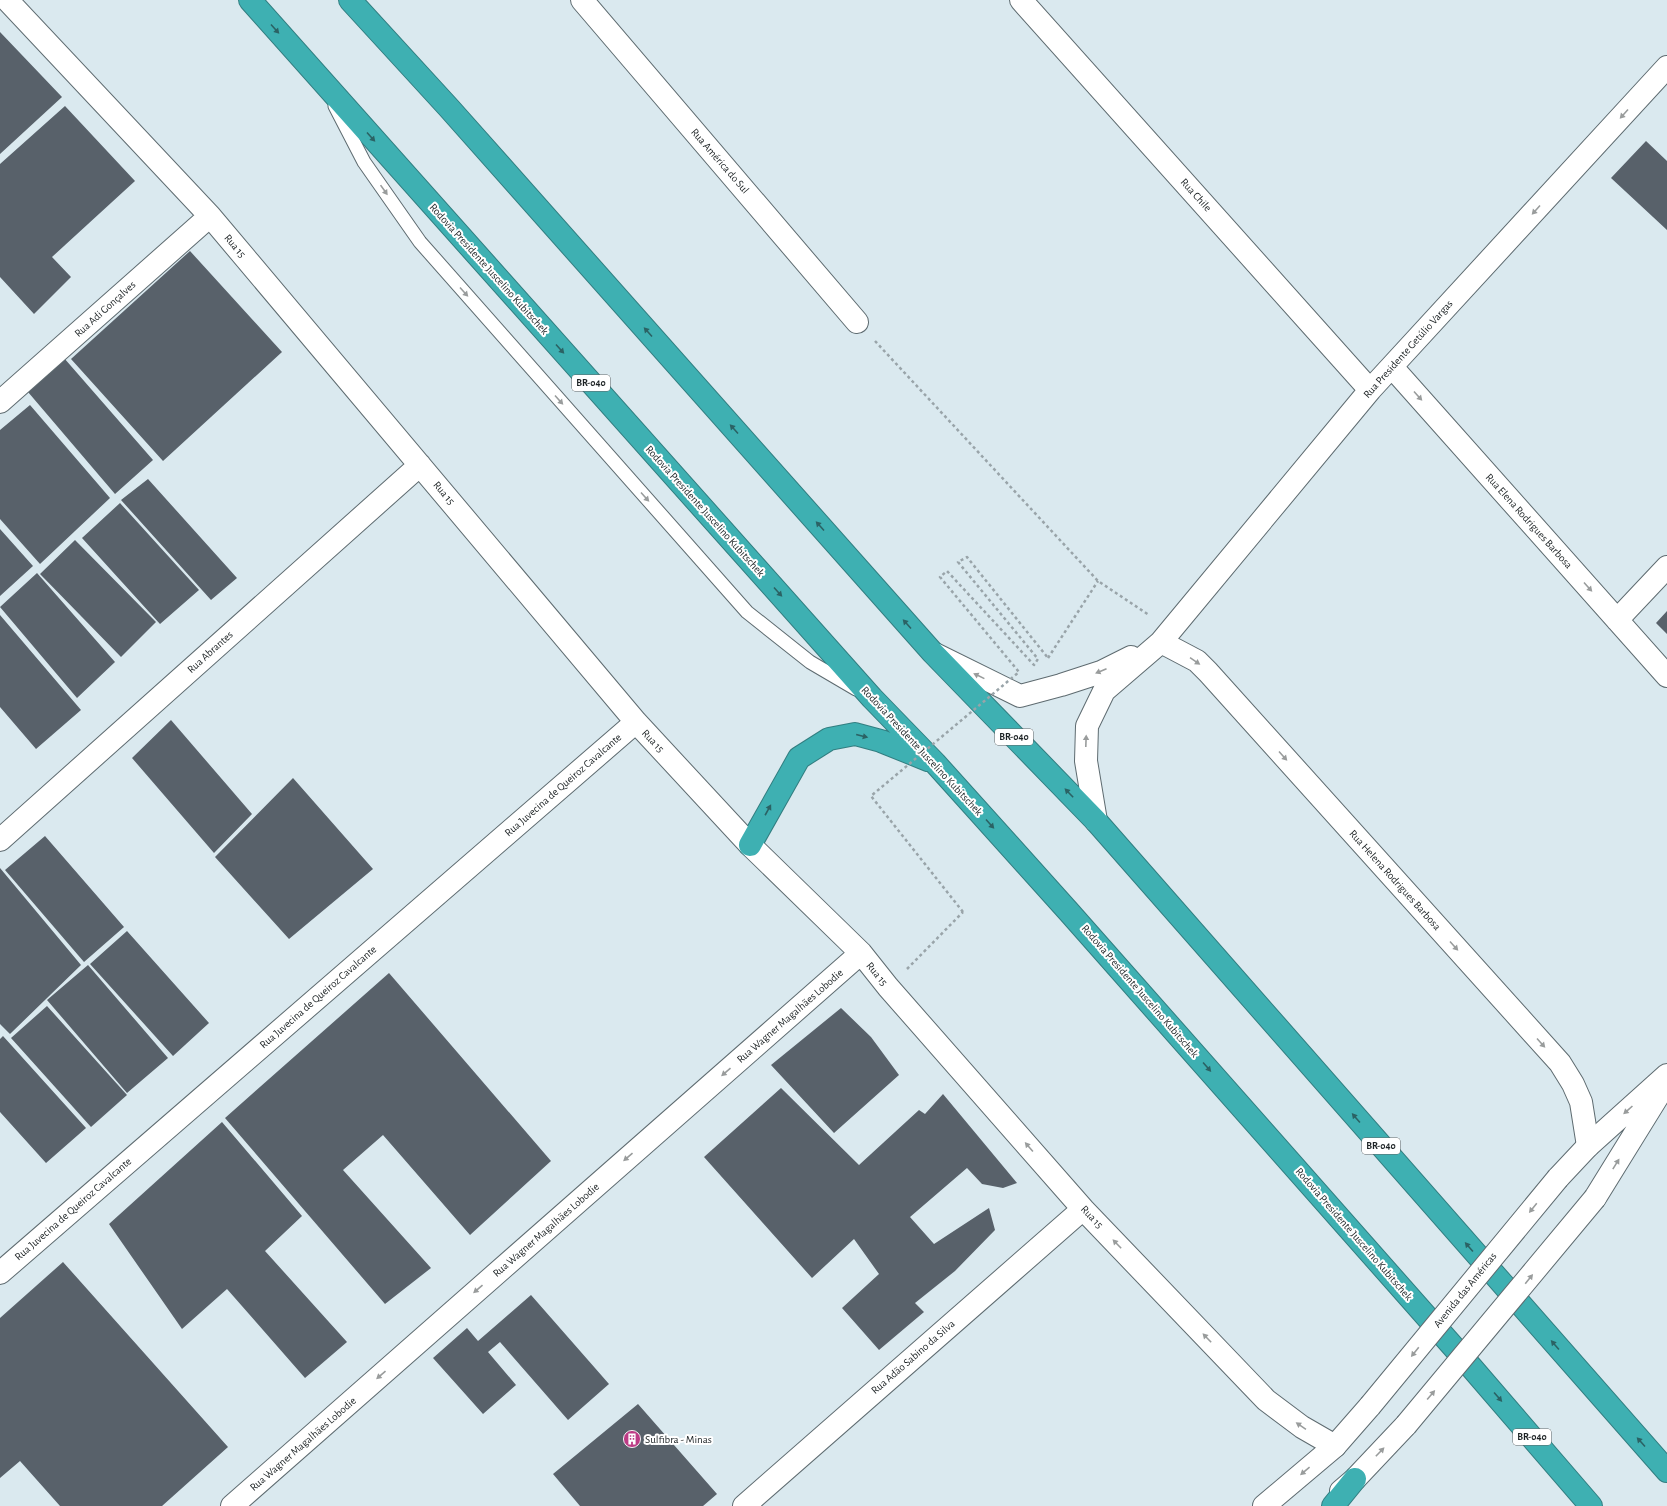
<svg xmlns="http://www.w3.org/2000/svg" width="1667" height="1506" viewBox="0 0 1667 1506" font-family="'Alegreya Sans',sans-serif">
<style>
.building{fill:#58616a}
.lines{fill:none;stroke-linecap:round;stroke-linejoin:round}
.service-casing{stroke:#5e6b70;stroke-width:15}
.minor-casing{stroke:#5e6b70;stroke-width:24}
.secondary-casing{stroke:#5e6b70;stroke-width:24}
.motorway-casing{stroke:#327e80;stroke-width:24}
.path{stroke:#99a4a9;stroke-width:2.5;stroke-dasharray:3 3;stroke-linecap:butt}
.service{stroke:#fff;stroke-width:13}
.minor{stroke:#fff;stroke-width:22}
.secondary{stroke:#fff;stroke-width:22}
.motorway{stroke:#3eb0b2;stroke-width:22}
.secondary-bridge-casing{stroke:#5e6b70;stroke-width:24;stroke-linecap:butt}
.path-bridge{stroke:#99a4a9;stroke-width:2.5;stroke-dasharray:3 3;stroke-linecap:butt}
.secondary-bridge{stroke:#fff;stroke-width:22}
.oneway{fill:#2b6264}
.oneway2{fill:#999c9c}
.labels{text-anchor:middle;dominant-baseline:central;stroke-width:4;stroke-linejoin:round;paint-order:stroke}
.shield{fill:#fff;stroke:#606466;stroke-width:1}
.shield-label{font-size:10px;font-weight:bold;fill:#1c2224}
.street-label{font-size:11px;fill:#1c2224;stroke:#fff}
.poi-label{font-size:11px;fill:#1c2224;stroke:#fff;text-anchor:start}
</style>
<rect width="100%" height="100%" fill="#dae9ef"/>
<path class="building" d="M0 32 62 97 0 154Z
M65 106 135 181 52 257 71 277 34 314 0 277V164Z
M1646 141 1667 161V230L1611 178Z
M190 251 282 352 163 461 71 359Z
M64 358 153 460 115 494 28 392Z
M30 405 110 498 40 564 0 519V430Z
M148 479 237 578 211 600 121 500Z
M120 503 199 590 160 624 82 538Z
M0 529 33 566 0 596Z
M75 540 156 622 121 657 40 574Z
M37 573 115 662 77 698 0 607Z
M1667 611V634L1656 623Z
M0 615 81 710 36 749 0 707Z
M171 720 252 814 214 853 132 758Z
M293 778 373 869 289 939 215 857Z
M45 836 124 927 84 962 5 870Z
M0 868 81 965 10 1034 0 1024Z
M127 931 209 1023 173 1056 90 964Z
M88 965 168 1058 127 1093 47 1000Z
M389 973 551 1161 470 1235 383 1135 343 1170 431 1268 385 1304 225 1118Z
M47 1006 127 1095 91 1127 11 1038Z
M841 1008 871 1037 899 1075 834 1133 771 1065Z
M3 1036 86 1128 46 1163 0 1112V1039Z
M781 1088 859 1165 919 1110 925 1114 943 1094 1017 1183 1003 1188 982 1184 967 1168 910 1217 934 1244 989 1208 995 1230 955 1271 915 1303 924 1312 879 1350 842 1308 879 1274 854 1239 812 1278 704 1157Z
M222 1122 302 1216 265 1251 347 1342 305 1378 227 1289 182 1329 109 1224Z
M63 1262 228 1447 162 1506H60L20 1461 0 1478V1318Z
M531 1295 609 1384 568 1420 500 1342 488 1352 516 1385 483 1414 433 1358 467 1328 478 1341Z
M638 1404 717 1494 703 1506H580L553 1474Z"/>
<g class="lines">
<g class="service-casing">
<path id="service" d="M335 106 364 162 420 242 747 612 810 662 856 689"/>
</g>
<g class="minor-casing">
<path id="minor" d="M7 0 210 216 636 722 750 845 861 953 888 987 1083 1209 1266 1400 1302 1427 1335 1446
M582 0 857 322
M1021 0 1370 390
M1392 367 1667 676
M0 402 210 216
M1617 620 1667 567
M1161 642 1197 661 1208 672 1560 1063 1573 1084 1581 1102 1588 1146
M935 654 1020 696 1061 685 1101 672 1131 657
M1096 821 1086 761 1087 726 1104 691 1161 642 1370 390 1667 67
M0 840 420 465
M0 1273 636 722
M232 1506 861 953
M744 1506 1083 1209"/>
</g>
<g class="secondary-casing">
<path id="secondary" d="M1558 1178 1588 1146 1667 1075
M1595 1198 1663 1088
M1341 1491 1355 1479 1406 1425
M1264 1506 1335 1446 1370 1406"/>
</g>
<g class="motorway-casing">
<path id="motorway" d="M250 0 872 698 935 763 1069 912 1472 1368 1591 1506
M350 0 449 108 933 653 1096 821 1667 1471
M750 845 799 758 829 739 855 734 881 741 928 760
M1333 1506 1355 1479"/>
</g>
<path class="path" d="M875 341 1098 581 1149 615
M1048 658 1098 581
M907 969 963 912"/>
<use href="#service" class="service"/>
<use href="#minor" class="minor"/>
<use href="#secondary" class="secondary"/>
<use href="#motorway" class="motorway"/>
<g class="secondary-bridge-casing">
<path id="secondary-bridge" d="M1370 1406 1558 1178
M1406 1425 1595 1198"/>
</g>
<path class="path-bridge" d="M963 912 871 796 1019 672 940 577 947 571 1034 665 1038 659 958 562 967 557 1048 658"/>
<use href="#secondary-bridge" class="secondary-bridge"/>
</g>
<defs><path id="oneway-solid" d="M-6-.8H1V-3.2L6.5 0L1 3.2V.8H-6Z"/></defs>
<g class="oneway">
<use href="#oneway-solid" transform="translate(275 29) rotate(48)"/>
<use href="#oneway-solid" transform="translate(371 137) rotate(48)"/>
<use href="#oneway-solid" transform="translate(648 332) rotate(-132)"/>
<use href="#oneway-solid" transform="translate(560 349) rotate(48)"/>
<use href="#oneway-solid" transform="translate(734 429) rotate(-132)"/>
<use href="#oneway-solid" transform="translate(820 526) rotate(-132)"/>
<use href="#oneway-solid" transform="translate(778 592) rotate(48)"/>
<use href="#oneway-solid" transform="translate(907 624) rotate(-132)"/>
<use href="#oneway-solid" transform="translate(862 736) rotate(14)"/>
<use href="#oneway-solid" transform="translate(1069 793) rotate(-134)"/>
<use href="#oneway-solid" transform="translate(768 810) rotate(-61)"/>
<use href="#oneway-solid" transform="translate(990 824) rotate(48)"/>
<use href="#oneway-solid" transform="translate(1207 1067) rotate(49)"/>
<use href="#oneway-solid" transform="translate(1356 1118) rotate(-131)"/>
<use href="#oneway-solid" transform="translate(1469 1247) rotate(-131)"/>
<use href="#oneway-solid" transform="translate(1555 1345) rotate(-131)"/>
<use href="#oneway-solid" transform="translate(1498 1397) rotate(49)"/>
<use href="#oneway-solid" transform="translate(1641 1442) rotate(-132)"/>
</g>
<g class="oneway2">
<use href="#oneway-solid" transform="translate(1624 114) rotate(132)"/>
<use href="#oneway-solid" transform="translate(384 190) rotate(55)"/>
<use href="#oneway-solid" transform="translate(1536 210) rotate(132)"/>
<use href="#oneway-solid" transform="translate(464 292) rotate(48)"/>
<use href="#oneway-solid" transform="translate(1418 396) rotate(48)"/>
<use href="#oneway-solid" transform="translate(559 400) rotate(48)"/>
<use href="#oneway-solid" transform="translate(645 497) rotate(48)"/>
<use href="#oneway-solid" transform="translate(1588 587) rotate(48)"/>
<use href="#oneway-solid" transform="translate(1195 661) rotate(34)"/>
<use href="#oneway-solid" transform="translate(1101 671) rotate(157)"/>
<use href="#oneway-solid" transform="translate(979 676) rotate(-154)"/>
<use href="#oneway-solid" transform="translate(1086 741) rotate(-88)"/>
<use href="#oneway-solid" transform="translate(1283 756) rotate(48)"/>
<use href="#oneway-solid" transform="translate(1454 946) rotate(48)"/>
<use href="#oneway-solid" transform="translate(1541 1043) rotate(48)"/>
<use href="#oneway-solid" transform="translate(726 1072) rotate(139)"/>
<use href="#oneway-solid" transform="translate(1628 1110) rotate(138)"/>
<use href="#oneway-solid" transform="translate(1029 1147) rotate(-131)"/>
<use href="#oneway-solid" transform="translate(628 1157) rotate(139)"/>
<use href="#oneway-solid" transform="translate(1616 1164) rotate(-58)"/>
<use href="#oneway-solid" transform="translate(1533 1208) rotate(129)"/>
<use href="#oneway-solid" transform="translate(1117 1244) rotate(-134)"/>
<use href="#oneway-solid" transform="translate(1529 1279) rotate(-51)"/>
<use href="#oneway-solid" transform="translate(478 1289) rotate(139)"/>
<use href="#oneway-solid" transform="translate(1207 1338) rotate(-134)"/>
<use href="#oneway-solid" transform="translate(1415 1352) rotate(129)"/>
<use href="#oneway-solid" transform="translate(381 1375) rotate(139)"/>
<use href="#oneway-solid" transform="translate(1431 1395) rotate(-50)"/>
<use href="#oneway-solid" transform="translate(1301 1426) rotate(-146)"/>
<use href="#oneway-solid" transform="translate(1380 1452) rotate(-46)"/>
<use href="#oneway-solid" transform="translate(1305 1471) rotate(140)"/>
</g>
<defs>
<g id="building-disc" transform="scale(0.9)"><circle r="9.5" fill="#bc3b85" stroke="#fff"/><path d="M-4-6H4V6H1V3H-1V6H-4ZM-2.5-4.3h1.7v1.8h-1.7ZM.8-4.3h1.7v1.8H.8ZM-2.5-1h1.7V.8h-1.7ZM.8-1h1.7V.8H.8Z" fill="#fff"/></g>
</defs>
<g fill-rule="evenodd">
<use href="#building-disc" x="632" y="1439"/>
</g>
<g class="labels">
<g class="shield">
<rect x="572" y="375" width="38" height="16" rx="3"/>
<rect x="995" y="729" width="38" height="16" rx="3"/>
<rect x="1362" y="1138" width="38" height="16" rx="3"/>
<rect x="1513" y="1429" width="38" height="16" rx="3"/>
</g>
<g class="shield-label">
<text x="591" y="383">BR-040</text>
<text x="1014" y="737">BR-040</text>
<text x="1381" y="1146">BR-040</text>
<text x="1532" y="1437">BR-040</text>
</g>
<g class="street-label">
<text transform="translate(720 161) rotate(49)">Rua América do Sul</text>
<text transform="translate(1196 195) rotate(48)">Rua Chile</text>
<text transform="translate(235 246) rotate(50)">Rua 15</text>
<text transform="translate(489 269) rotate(48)">Rodovia Presidente Juscelino Kubitschek</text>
<text transform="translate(105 309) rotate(-42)">Rua Adi Gonçalves</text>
<text transform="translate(1408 349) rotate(-48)">Rua Presidente Getúlio Vargas</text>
<text transform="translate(444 493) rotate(50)">Rua 15</text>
<text transform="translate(705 511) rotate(48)">Rodovia Presidente Juscelino Kubitschek</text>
<text transform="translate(1529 521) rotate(48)">Rua Elena Rodrigues Barbosa</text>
<text transform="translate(210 652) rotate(-42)">Rua Abrantes</text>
<text transform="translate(653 741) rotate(47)">Rua 15</text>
<text transform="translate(922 751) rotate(47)">Rodovia Presidente Juscelino Kubitschek</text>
<text transform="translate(563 785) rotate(-41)">Rua Juvecina de Queiroz Cavalcante</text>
<text transform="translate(1395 880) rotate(48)">Rua Helena Rodrigues Barbosa</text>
<text transform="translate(877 974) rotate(51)">Rua 15</text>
<text transform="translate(1140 991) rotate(49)">Rodovia Presidente Juscelino Kubitschek</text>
<text transform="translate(318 997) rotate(-41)">Rua Juvecina de Queiroz Cavalcante</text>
<text transform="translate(790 1016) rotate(-41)">Rua Wagner Magalhães Lobodie</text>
<text transform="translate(73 1209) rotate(-41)">Rua Juvecina de Queiroz Cavalcante</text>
<text transform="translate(1092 1217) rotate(47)">Rua 15</text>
<text transform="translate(546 1230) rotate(-41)">Rua Wagner Magalhães Lobodie</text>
<text transform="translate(1354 1234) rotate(49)">Rodovia Presidente Juscelino Kubitschek</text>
<text transform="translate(1465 1290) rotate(-51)">Avenida das Américas</text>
<text transform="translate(913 1357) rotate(-41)">Rua Adão Sabino da Silva</text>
<text transform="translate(303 1444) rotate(-41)">Rua Wagner Magalhães Lobodie</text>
</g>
<g class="poi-label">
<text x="645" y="1439">Sulfibra - Minas</text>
</g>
</g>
</svg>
